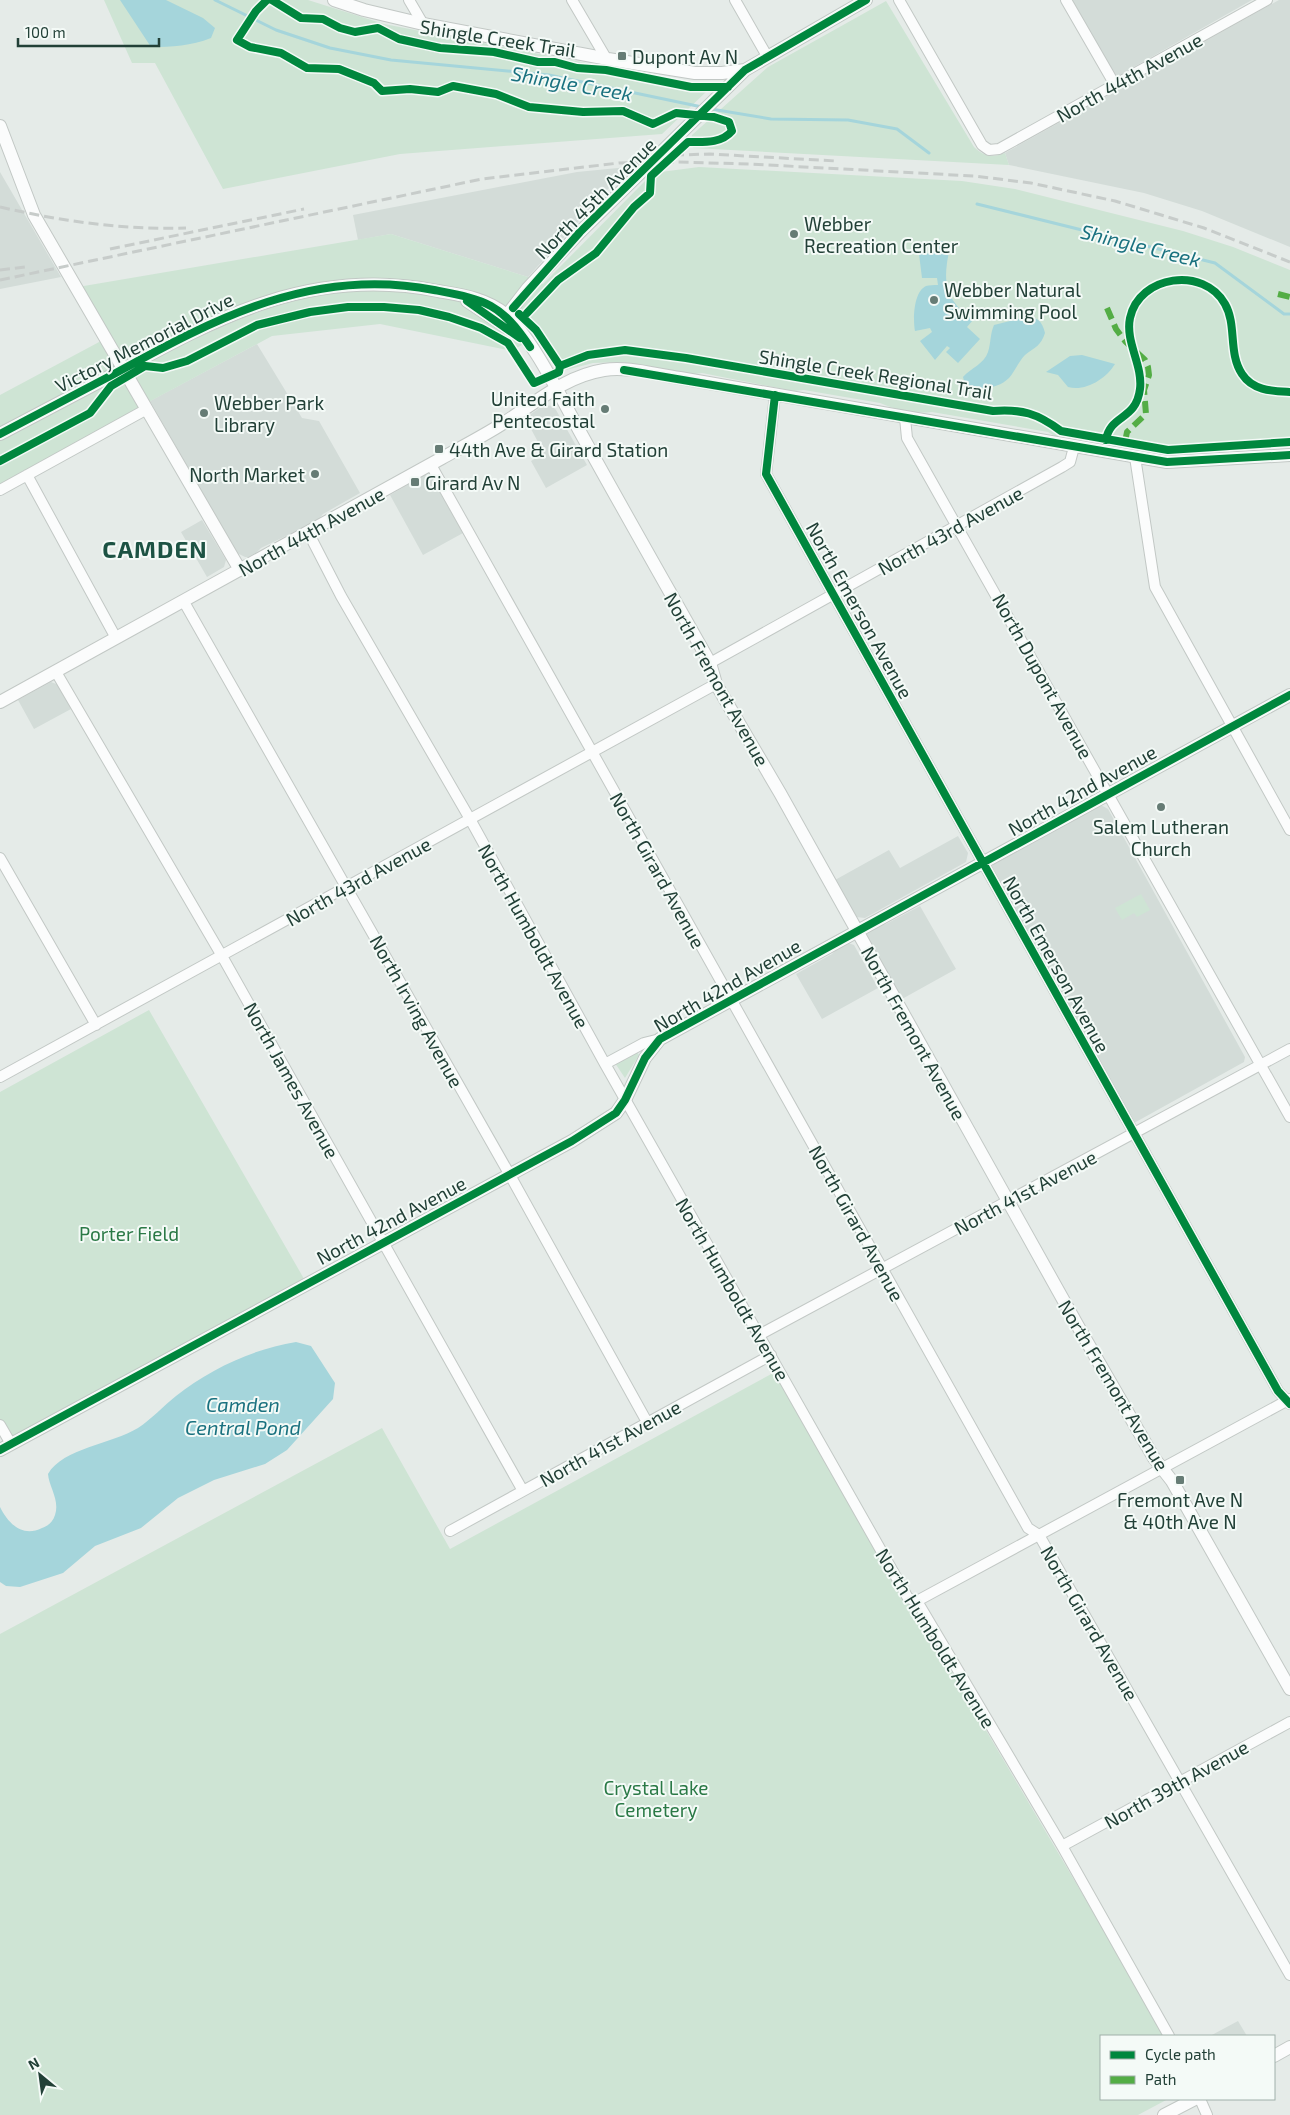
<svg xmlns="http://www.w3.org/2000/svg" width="1290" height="2115" viewBox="0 0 1290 2115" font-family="'Exo 2',sans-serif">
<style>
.built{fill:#d3dcd8}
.green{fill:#cee4d4}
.water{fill:#a5d5db}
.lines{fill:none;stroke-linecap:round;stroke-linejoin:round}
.stream{stroke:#a5d5db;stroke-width:3}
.minor-casing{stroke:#c2c8c5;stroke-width:12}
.tertiary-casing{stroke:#c2c8c5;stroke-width:14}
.minor{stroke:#fbfcfc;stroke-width:10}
.tertiary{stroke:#fbfcfc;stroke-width:12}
.rail{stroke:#c7ccca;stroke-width:3;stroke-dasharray:10 5;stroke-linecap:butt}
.quiet{stroke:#53ad45;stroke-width:6;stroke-dasharray:12 6;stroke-linecap:butt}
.cycleway-casing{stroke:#f4faf7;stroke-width:11}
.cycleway{stroke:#00873e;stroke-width:8}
.poi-dot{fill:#667c75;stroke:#f4faf7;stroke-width:2}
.labels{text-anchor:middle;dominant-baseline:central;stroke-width:4;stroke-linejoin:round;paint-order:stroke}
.street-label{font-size:19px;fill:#224037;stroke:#f4faf7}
.poi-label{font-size:19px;fill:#224037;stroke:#f4faf7;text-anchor:start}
.park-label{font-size:19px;fill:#2a7946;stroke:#f4faf7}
.water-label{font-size:20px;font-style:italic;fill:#19717f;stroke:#f4faf7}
.district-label{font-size:24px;font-weight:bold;letter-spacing:1px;fill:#1d5344;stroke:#f4faf7}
</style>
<rect width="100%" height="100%" fill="#e5ebe8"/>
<path class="built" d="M1071 0H1252L1118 76 1113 73Z
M1279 0H1290V247L1202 211 1144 193 1009 165 1005 153Z
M628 167 528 277 391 234 358 240 353 215 577 172Z
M0 172 61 277 0 289Z
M257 344 302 418 319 421 360 493 323 514 317 521 261 548 252 557H245L237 553 150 401Z
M544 405 552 406 556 410 587 465 546 488 531 461 544 453 525 418Z
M425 475 434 478 435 484 463 533 423 555 390 495Z
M202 520 226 560 224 567 207 577 181 532Z
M51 682 59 685 71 709 34 729 18 700Z
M1101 805 1108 809 1245 1057 1244 1062 1134 1123 990 868 994 864Z
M958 836 968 853 966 862 865 918 856 917 835 880 889 850 900 868Z
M920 906 956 969 902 999 865 936 867 932 876 926 886 924Z
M845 942 854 945 878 988 822 1019 796 974 832 954 839 946Z
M1238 2021 1247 2036H1210Z"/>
<path class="green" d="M104 0H308L384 24 690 83H710L706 92 662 134 400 154 223 189 155 63H132Z
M886 1 974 147C985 157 991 158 1005 153L1009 165 693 148 690 143 692 135 768 67Z
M699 167 962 181 1015 189 1183 231 1233 247 1290 270V447L1169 455 1056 437 1048 432 932 412C915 414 896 410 880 403L804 390 794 391 702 373 694 374 620 362 593 363 566 370 543 332 512 351 380 324 272 336 143 405 0 487V395L101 341 72 288 391 234 528 277 543 284 653 173Z
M1141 894 1150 910 1137 917 1134 913 1122 920 1115 908Z
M149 1010 307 1284 11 1444 0 1424V1092Z
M636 1051 639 1055 625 1078 615 1063Z
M775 1372 1166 2036H1101V2099H1168L1138 2115H0V1634L382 1428 450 1549Z"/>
<path class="water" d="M120 0H166L203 18 215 28 211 38C191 46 172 47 151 47Z
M931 241H942L947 244C950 251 948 256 947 263 943 291 952 304 973 320L967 327 980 339 958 363 946 352 950 348 947 346 935 360 920 341 932 332 930 328 915 331C913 321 913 292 926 286 929 285 934 285 938 285L937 278H922L919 254 932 253Z
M1026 317C1038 317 1042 321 1045 333 1041 346 1035 347 1025 355 1019 361 1015 371 1009 378 998 389 978 391 965 384L963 377C971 368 984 364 988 352 991 343 990 334 994 325Z
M1082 355 1115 364C1106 379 1085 392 1068 387L1058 375 1046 372 1070 356Z
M296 1342 311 1346 335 1383 333 1399 287 1450 265 1464 214 1480 178 1498 141 1528 95 1546 63 1573 20 1587 6 1586 0 1582V1507C8 1523 22 1538 42 1528 48 1526 53 1522 55 1515 60 1500 49 1487 48 1474 63 1448 112 1444 138 1428 152 1419 163 1406 176 1396 210 1369 253 1349 296 1342Z"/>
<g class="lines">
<path class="stream" d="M215 0 276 30 330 48 391 60 549 75 702 107
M711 109 771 119 848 120 897 129 929 153
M977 204 1215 263 1284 314H1290"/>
<g class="minor-casing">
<path id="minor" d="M409 0 423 24
M572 0 606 58
M735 0 767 56
M899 0 982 145 989 150 999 149 1267 0
M1066 0 1115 85
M775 395 766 474 1278 1391 1290 1404
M905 418 907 438 1290 1117
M1135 457 1155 587 1290 830
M431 465 1028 1528 1039 1535 1290 1975
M27 475 116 638
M0 490 147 409
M308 532 341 596 470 819 605 1064 908 1598 917 1601 1062 1846 1169 2036
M184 602 511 1177 647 1422
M710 663 1062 467 1070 462 1074 447
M56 672 222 956 523 1491
M0 858 96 1025
M605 1064 644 1043 660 1039
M0 1077 716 684
M759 1335 1290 1049
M0 1425 11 1444
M450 1531 771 1355
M917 1601 1290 1399
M1062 1846 1290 1722
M1200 2099 1207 2115"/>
</g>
<g class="tertiary-casing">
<path id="tertiary" d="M334 0 364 10 423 24 608 59 695 73H722L745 70
M0 126 34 215 240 570
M467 301 506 327
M501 323 528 288 580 232 745 70 866 0
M0 434C38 414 76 394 114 374 220 316 313 266 438 291 461 295 486 298 505 314 533 339 560 396 579 430 622 508 666 585 710 663L716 684 780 793 1079 1328 1154 1458 1172 1481 1290 1689
M0 702 442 458C462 447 483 436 502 424 534 404 565 376 604 370 628 366 656 375 680 378L1167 462 1290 455
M0 1450 572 1141 616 1113 625 1100 645 1058 660 1039 1290 695
M1274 2056 1290 2047
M1164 2115 1195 2099"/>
</g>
<use href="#minor" class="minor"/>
<use href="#tertiary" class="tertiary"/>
<path class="rail" d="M644 156 710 154 836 161
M0 207C61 221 122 230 186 228
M110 249 304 209
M0 270 25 267
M0 280 482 179 619 163 676 162 749 164 974 176 1031 183 1115 201 1158 214 1204 228 1290 262"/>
<path class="quiet" d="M1278 294 1290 297
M1107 308 1116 329 1125 341 1145 360 1148 367 1149 375 1144 390 1146 414 1127 432 1125 442"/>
<g class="cycleway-casing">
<path id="cycleway" d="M267 0 256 11 237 40 250 47 281 53 307 68 339 69 374 83 382 91 410 89 438 92 453 86 496 94 529 107 583 112 623 111 653 124 676 113 714 117 729 122 732 131C721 144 703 142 688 142L651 176 650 193 634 207 596 253 558 280 527 313
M272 0 301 18 323 19 340 28 355 32 378 28 399 39 440 48 494 52 538 62H555L577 68 606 70 691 87H728
M467 301 520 338
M513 308 580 232 745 70 866 0
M519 314 536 330 560 366
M560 366 588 355 625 350 686 358 993 411C1022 409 1037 413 1061 431L1168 450 1290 442
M624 370 1167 462 1290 455
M775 395 766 474 1278 1391 1290 1404
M0 434C38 414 76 394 114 374 216 318 314 266 434 290 485 300 500 302 530 347
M1106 440C1110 414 1136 421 1140 389 1143 365 1125 342 1130 318 1139 275 1204 266 1225 304 1237 325 1228 353 1242 374 1253 391 1273 391 1290 392
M0 461 90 413 111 386 145 366 163 368 187 361 257 325 310 312 348 307H384L419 310 449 317 481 328 508 343 534 383 559 372 560 366
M0 1450 572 1141 616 1113 625 1100 645 1058 660 1039 1290 695"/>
</g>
<use href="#cycleway" class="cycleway"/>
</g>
<g class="poi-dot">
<rect x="617" y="51" width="10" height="10" rx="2.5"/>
<circle cx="794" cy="234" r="5"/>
<circle cx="934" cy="300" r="5"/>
<circle cx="605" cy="409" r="5"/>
<circle cx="204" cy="413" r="5"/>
<rect x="434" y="444" width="10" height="10" rx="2.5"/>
<circle cx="315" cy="474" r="5"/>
<rect x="410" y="477" width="10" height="10" rx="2.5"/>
<circle cx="1161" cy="807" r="5"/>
<rect x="1175" y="1475" width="10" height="10" rx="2.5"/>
</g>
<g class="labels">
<g class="street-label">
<text transform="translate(498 38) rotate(9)">Shingle Creek Trail</text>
<text transform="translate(1129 77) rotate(-29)">North 44th Avenue</text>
<text transform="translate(595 198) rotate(-45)">North 45th Avenue</text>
<text transform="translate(144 342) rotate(-27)">Victory Memorial Drive</text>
<text transform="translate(876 374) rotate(9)">Shingle Creek Regional Trail</text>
<text transform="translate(950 530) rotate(-29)">North 43rd Avenue</text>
<text transform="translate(311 531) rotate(-29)">North 44th Avenue</text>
<text transform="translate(860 610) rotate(61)">North Emerson Avenue</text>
<text transform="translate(1043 676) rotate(61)">North Dupont Avenue</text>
<text transform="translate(717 679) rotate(61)">North Fremont Avenue</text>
<text transform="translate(1082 790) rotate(-29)">North 42nd Avenue</text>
<text transform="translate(658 870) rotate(61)">North Girard Avenue</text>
<text transform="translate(358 881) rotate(-29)">North 43rd Avenue</text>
<text transform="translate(534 936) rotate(61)">North Humboldt Avenue</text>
<text transform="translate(1057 964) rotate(61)">North Emerson Avenue</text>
<text transform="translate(727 985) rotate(-30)">North 42nd Avenue</text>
<text transform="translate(417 1011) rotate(61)">North Irving Avenue</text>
<text transform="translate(914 1033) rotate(61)">North Fremont Avenue</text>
<text transform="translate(292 1080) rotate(61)">North James Avenue</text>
<text transform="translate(1025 1192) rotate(-28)">North 41st Avenue</text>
<text transform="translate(391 1220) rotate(-28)">North 42nd Avenue</text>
<text transform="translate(857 1223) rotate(61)">North Girard Avenue</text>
<text transform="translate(733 1289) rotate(60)">North Humboldt Avenue</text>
<text transform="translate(1114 1385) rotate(59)">North Fremont Avenue</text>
<text transform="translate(610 1443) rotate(-29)">North 41st Avenue</text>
<text transform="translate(1090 1623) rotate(60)">North Girard Avenue</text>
<text transform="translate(936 1638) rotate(58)">North Humboldt Avenue</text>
<text transform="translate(1176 1784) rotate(-29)">North 39th Avenue</text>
</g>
<g class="poi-label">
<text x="632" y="56">Dupont Av N</text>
<text x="804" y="223">Webber<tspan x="804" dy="22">Recreation Center</tspan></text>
<text x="944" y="289">Webber Natural<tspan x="944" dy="22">Swimming Pool</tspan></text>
<text x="595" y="398" text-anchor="end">United Faith<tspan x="595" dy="22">Pentecostal</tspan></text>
<text x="214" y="402">Webber Park<tspan x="214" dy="22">Library</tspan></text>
<text x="449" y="449">44th Ave &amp; Girard Station</text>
<text x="305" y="474" text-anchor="end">North Market</text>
<text x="425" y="482">Girard Av N</text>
<text x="1161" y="826" text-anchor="middle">Salem Lutheran<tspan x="1161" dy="22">Church</tspan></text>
<text x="1180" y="1499" text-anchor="middle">Fremont Ave N<tspan x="1180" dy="22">&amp; 40th Ave N</tspan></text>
</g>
<g class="park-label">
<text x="129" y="1233">Porter Field</text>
<text x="656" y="1787">Crystal Lake<tspan x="656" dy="22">Cemetery</tspan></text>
</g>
<g class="water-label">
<text transform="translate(572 83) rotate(10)">Shingle Creek</text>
<text transform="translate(1141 245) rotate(14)">Shingle Creek</text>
<text x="243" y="1404">Camden<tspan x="243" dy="23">Central Pond</tspan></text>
</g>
<g class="district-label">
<text x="155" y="548">CAMDEN</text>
</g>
</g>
<rect x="1100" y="2035" width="175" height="65" fill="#f4faf7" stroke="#a0b0aa"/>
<rect x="1110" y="2051" width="25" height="8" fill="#00873e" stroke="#a0b0aa"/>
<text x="1145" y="2060" font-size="15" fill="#224037">Cycle path</text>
<rect x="1110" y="2076" width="25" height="8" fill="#53ad45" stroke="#a0b0aa"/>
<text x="1145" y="2085" font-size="15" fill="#224037">Path</text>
<g transform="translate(40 2075) rotate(331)" stroke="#f4faf7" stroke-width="4" paint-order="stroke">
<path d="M0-4L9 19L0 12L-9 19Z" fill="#224037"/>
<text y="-8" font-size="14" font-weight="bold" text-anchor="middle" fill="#224037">N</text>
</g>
<path d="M18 38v8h141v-8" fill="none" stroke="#224037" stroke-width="2.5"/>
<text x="25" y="38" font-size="15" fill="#224037" stroke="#f4faf7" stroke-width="4" paint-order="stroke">100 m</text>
</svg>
